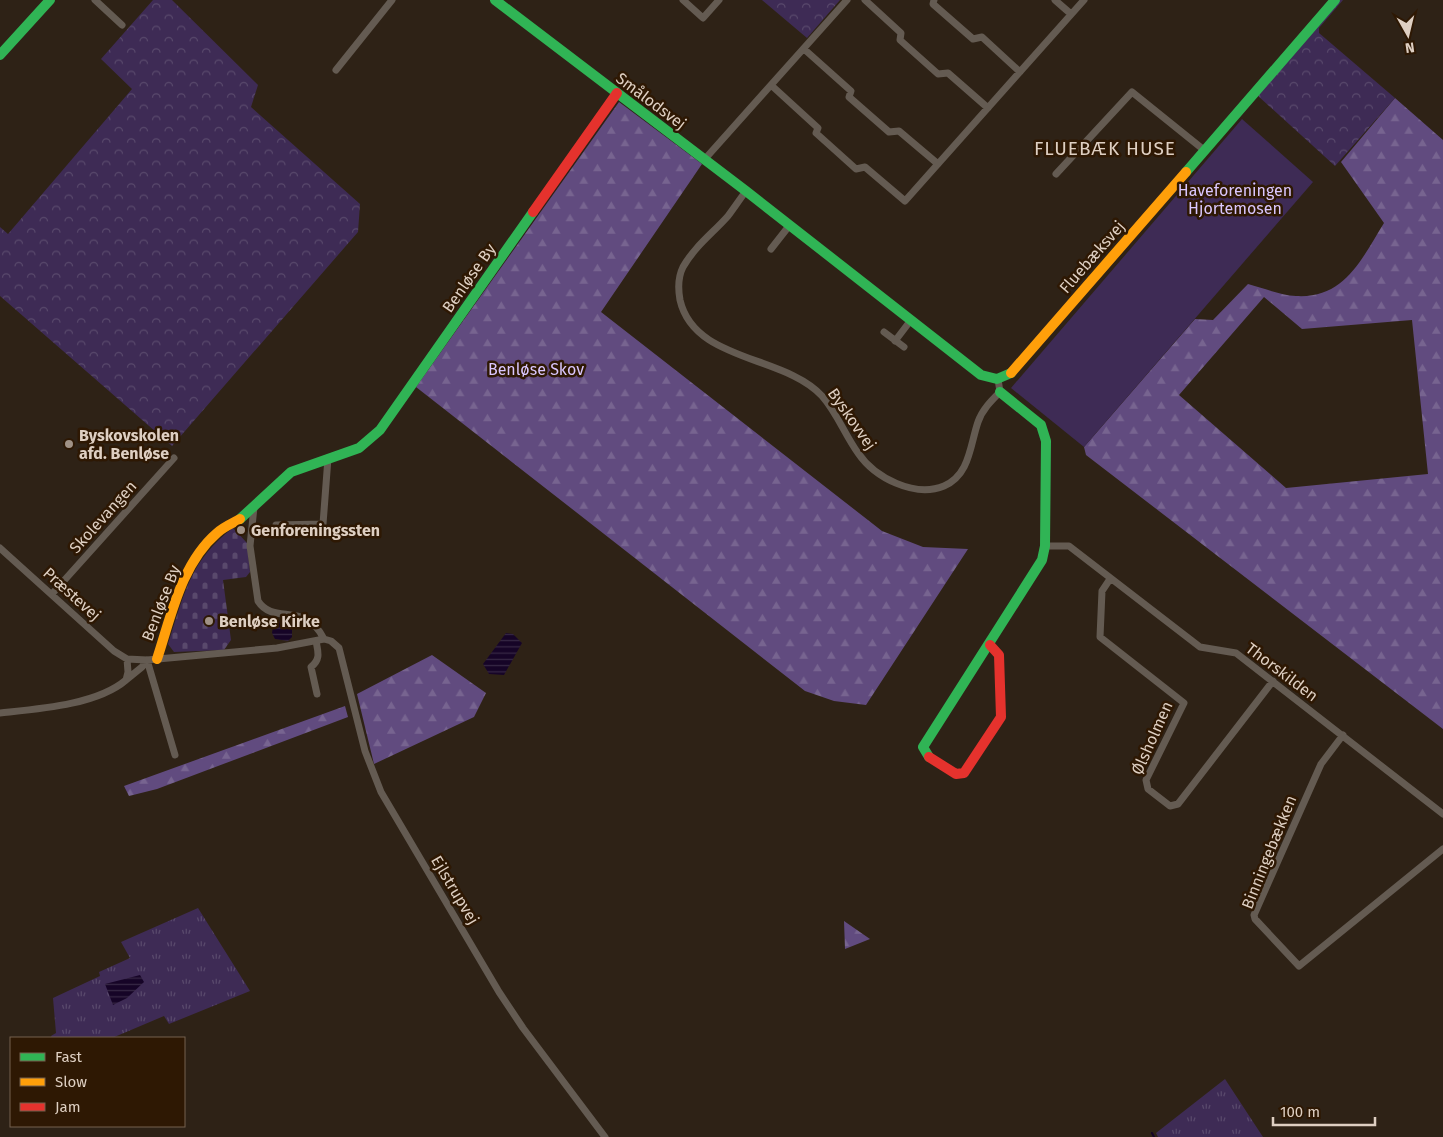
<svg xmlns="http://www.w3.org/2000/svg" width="1443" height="1137" viewBox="0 0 1443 1137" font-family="'Fira Sans',sans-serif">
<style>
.grass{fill:url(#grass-tufts)}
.forest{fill:url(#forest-firs);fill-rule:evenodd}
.cemetery{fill:url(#cemetery-stones)}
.park{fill:url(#park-crowns)}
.garden{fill:#3e2b55}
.water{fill:url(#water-rules)}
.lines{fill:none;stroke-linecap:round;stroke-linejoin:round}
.stream{stroke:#160427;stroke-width:2}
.street{stroke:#645b52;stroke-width:7}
.fast{stroke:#30b455;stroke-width:10}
.slow{stroke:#ff9f0a;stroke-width:10}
.jam{stroke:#e5322d;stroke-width:10}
.poi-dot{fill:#a09286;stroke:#2e1803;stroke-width:2}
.labels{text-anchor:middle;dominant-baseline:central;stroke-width:5;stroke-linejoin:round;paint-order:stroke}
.street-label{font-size:16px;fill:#decfc2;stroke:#2e1803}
.park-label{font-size:16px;fill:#dac7fe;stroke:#2e1803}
.poi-label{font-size:16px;font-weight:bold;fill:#decfc2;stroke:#2e1803;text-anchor:start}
.quarter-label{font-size:19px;letter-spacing:1px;fill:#decfc2;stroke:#2e1803}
</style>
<defs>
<pattern id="grass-tufts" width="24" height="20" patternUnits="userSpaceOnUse" patternTransform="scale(1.25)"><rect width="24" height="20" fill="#3e2b55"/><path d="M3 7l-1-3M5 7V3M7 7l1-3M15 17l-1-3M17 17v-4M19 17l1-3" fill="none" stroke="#59496c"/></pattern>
<pattern id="forest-firs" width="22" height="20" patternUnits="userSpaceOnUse" patternTransform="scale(1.25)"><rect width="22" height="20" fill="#614b7f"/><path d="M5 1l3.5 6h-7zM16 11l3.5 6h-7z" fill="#776490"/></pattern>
<pattern id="cemetery-stones" width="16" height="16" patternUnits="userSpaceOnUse" patternTransform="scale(1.25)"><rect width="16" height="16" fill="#3e2b55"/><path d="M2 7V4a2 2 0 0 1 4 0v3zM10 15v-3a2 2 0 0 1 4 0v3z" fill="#59496c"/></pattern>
<pattern id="park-crowns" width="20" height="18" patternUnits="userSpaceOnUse" patternTransform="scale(1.25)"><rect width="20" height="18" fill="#3e2b55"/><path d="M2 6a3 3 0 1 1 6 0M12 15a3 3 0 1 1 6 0" fill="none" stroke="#59496c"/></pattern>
<pattern id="water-rules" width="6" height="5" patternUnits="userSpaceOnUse" patternTransform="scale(1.25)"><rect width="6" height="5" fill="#160427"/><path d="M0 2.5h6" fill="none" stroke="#372845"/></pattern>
</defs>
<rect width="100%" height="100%" fill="#2e2216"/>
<path class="grass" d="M198 908 250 991 169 1024 164 1016 112 1038H52L51 1036 56 1033 53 998 100 976 99 972 130 958 121 942Z
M1225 1079 1263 1137H1158L1156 1133Z"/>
<path class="forest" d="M1395 98 1443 140V729L1086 455 1084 447 1195 319 1213 320 1248 284C1263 288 1280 295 1296 296 1345 299 1362 258 1384 223L1341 162ZM1264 297 1302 329 1412 320 1428 474 1286 488 1179 395Z
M619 102 702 164 601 312 882 531 923 547 968 549 866 705 834 701 805 691 416 387Z
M432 655 486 693 474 717 374 764 357 694Z
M345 706 348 717 157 789 129 796 124 786Z
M844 921 870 939 845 949Z"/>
<path class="cemetery" d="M233 528 247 543 250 572 246 577 223 580 231 640 224 650 174 652 168 644C184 595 190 560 233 528Z"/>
<path class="park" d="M153 0H172L258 85 251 107 360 204 358 232 172 446 0 296V227L8 234 132 89 101 59Z
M762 0H840L807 38Z
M1340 0H1343L1319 28V33L1395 98 1335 166 1257 95Z"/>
<path class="garden" d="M1242 119 1313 182 1084 447 1011 388Z"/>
<path class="water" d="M274 620 288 623 292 627V637L288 641 275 639 272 633Z
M506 633 513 634 522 643 504 675 489 674 483 664Z
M140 975 144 982 127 998 113 1005 105 984Z"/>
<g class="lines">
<path class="stream" d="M1152 1133 1154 1137"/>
<path class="street" d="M95 0 122 25
M683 0 703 18 719 0
M865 0 901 33 900 40 938 74 948 73 988 108
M934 0 933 4 973 39 982 37 1020 72
M1055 0 1071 14
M804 49 851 91 849 97 889 132 899 131 938 164
M336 70 392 0
M771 85 818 128 816 133 856 169 865 167 905 201 1084 0
M704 160 847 0
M1056 174 1132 92 1204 150
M746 191C740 199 734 208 728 216 713 233 695 246 683 267 678 277 678 289 680 300 694 362 785 355 822 396 837 413 845 435 858 453 875 478 915 498 944 486 970 475 970 445 978 422 982 410 991 401 1000 392L998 379
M771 249 789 226
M884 332 904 347
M895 341 911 320
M276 525 323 524 328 458
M1045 546H1069L1200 647 1236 653 1443 814
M0 548 114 651 127 659 147 660 277 648 324 639C305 600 274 626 258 601L250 546 254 507
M1110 579 1102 591 1100 637 1184 703 1146 780 1148 789 1170 806 1178 804 1273 681
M52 594 174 458
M324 639 331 641 339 648 365 751 381 792 499 992 523 1028 605 1137
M316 641C318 652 321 659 311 667L317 694
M147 660 175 755
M126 680 142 667 147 660
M0 713C38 709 97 705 126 680L128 672 127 659
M1343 735 1321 764 1254 915 1255 919 1299 966 1443 849"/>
<path class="fast" d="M495 0 746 191 981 375 997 379 1011 373
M0 55 50 0
M1186 172 1335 0
M240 519 291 472 359 448 380 430 533 212
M929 757 923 747 1042 560 1045 546 1046 441 1041 425 1000 392"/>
<path class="slow" d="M1011 373 1186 172
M157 659C171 617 181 564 217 533 223 527 233 523 240 519"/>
<path class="jam" d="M533 212 617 93
M929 757 956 774 964 773 1001 717 999 655 990 645"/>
</g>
<g class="poi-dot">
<circle cx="69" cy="444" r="5"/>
<circle cx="241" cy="530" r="5"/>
<circle cx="209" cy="621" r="5"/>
</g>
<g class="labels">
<g class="street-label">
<text transform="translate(651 101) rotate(37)">Smålodsvej</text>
<text transform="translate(1092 257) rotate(-49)">Fluebæksvej</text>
<text transform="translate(469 278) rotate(-55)">Benløse By</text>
<text transform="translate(852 419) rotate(55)">Byskovvej</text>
<text transform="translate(103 517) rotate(-48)">Skolevangen</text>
<text transform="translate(72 594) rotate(42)">Præstevej</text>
<text transform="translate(161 603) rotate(-69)">Benløse By</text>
<text transform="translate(1282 672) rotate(37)">Thorskilden</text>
<text transform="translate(1152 738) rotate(-66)">Ølsholmen</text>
<text transform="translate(1269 852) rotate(-68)">Binningebækken</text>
<text transform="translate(455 890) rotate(59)">Ejlstrupvej</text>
</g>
<g class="park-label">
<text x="1235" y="190">Haveforeningen<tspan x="1235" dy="18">Hjortemosen</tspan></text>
<text x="536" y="369">Benløse Skov</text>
</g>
<g class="poi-label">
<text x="79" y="435">Byskovskolen<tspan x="79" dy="18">afd. Benløse</tspan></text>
<text x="251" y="530">Genforeningssten</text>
<text x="219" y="621">Benløse Kirke</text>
</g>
<g class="quarter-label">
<text x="1105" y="148">FLUEBÆK HUSE</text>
</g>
</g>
<rect x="10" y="1037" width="175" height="90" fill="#2e1803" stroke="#74614f"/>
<rect x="20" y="1053" width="25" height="8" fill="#30b455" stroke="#74614f"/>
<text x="55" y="1062" font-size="15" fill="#decfc2">Fast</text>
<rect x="20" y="1078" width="25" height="8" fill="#ff9f0a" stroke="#74614f"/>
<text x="55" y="1087" font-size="15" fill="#decfc2">Slow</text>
<rect x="20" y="1103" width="25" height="8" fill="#e5322d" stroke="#74614f"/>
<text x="55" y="1112" font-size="15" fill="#decfc2">Jam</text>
<g transform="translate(1408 35) rotate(172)" stroke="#2e1803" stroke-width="4" paint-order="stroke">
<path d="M0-4L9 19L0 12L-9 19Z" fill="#decfc2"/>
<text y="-8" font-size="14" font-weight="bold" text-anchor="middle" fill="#decfc2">N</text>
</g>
<path d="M1273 1117v8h102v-8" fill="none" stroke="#decfc2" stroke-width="2.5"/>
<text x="1280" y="1117" font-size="15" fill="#decfc2" stroke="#2e1803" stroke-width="4" paint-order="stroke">100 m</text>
</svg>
